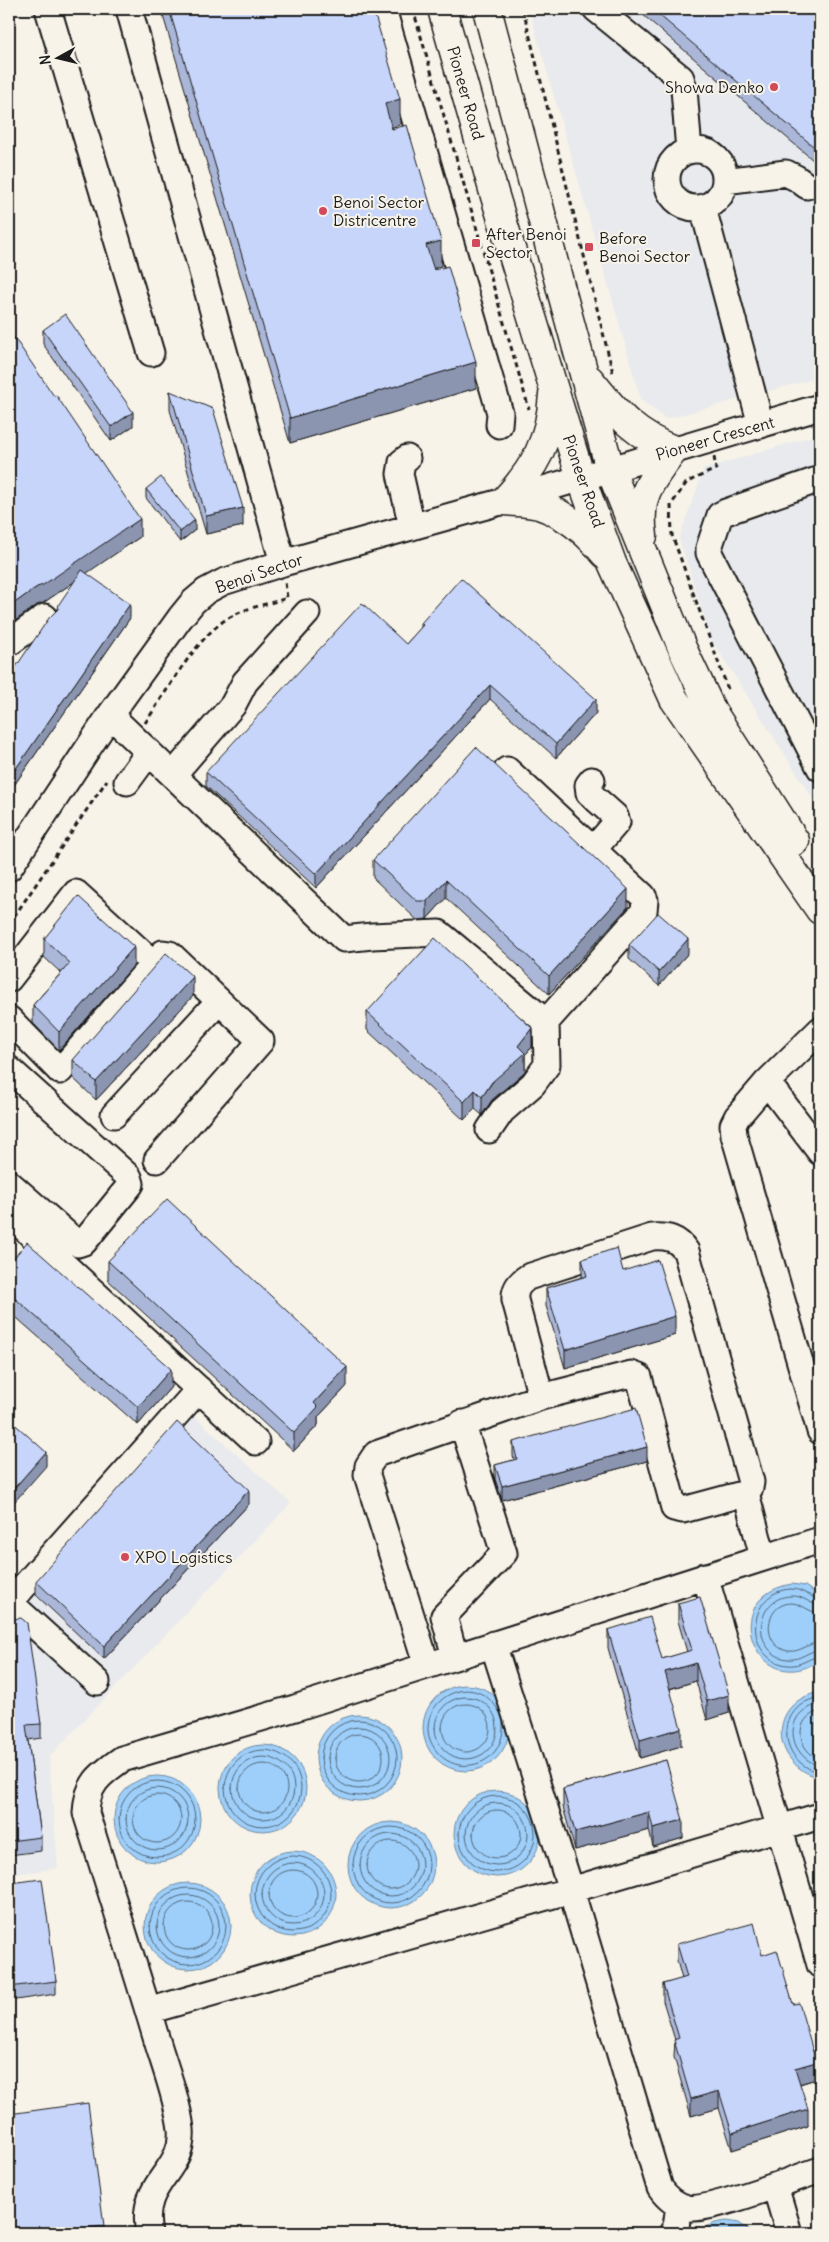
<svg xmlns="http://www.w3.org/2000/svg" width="829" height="2242" viewBox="0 0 829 2242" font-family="Delius,sans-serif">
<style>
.built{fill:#e9eaee}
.water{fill:#9ecffa;stroke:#6a87a1}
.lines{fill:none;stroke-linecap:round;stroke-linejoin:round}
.shore{stroke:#506475;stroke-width:1}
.minor-casing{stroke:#1c1c1c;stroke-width:29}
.major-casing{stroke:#1c1c1c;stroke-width:31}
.path{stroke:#1c1c1c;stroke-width:3;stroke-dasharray:5 4;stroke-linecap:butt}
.minor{stroke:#f7f3e8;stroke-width:25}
.major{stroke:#f7f3e8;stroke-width:28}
.wall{fill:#abb7d8;stroke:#1c1c1c}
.shaded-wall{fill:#8b95b0;stroke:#1c1c1c}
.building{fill:#c7d5fb;stroke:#1c1c1c}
.poi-dot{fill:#d1495b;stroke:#f7f3e8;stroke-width:2}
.labels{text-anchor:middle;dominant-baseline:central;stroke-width:4;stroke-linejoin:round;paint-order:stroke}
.poi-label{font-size:16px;fill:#1c1c1c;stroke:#f7f3e8;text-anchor:start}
.street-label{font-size:16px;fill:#1c1c1c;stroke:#f7f3e8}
</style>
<rect width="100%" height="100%" fill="#f7f3e8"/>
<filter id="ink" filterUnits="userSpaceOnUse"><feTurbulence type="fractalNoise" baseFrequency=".02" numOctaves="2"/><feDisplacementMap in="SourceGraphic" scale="10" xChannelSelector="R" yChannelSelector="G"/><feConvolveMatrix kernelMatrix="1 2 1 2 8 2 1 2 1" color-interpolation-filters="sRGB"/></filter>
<g filter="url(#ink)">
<path class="built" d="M529 9H820V377L666 419 641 400Z
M820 434V810L711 639 679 538 704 469Z
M184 1407 291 1503 49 1757 58 1868 9 1875V1586Z"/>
<path class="water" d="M792 1584 805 1586 820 1596V1660C758 1703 714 1597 792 1584Z
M423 1728a43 43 0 1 1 86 0a43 43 0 1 1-86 0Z
M820 1692V1778H819C769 1763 768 1701 820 1692Z
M316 1758a43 43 0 1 1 86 0a43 43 0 1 1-86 0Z
M220 1788a43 43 0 1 1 86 0a43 43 0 1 1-86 0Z
M114 1819a43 43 0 1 1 86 0a43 43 0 1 1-86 0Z
M454 1834a43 43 0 1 1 86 0a43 43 0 1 1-86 0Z
M348 1865a43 43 0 1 1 86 0a43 43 0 1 1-86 0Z
M250 1894a43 43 0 1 1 86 0a43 43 0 1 1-86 0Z
M145 1926a43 43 0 1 1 86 0a43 43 0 1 1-86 0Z
M727 2221 739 2223 753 2233H698C707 2225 715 2222 727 2221Z"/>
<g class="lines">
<path class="shore" d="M820 1599C810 1598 803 1589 791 1589 746 1591 743 1659 787 1665 801 1667 809 1657 820 1656
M820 1605C810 1605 803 1595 791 1596 754 1597 751 1653 787 1659 801 1661 808 1650 820 1650
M820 1613C809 1613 802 1603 791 1603 764 1604 761 1646 788 1651 800 1653 808 1643 820 1642
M435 1728a31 31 0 1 1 62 0a31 31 0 1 1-62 0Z
M820 1697C775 1705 776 1761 820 1773
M820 1704C782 1710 786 1756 820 1766
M442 1728a24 24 0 1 1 48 0a24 24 0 1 1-48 0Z
M820 1711C793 1717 796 1751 820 1759
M500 1713C470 1658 400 1714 440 1755 448 1763 460 1767 471 1765 495 1762 507 1738 502 1717
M321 1758a38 38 0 1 1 76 0a38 38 0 1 1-76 0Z
M328 1758a31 31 0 1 1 62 0a31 31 0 1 1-62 0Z
M335 1758a24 24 0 1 1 48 0a24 24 0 1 1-48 0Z
M225 1788a38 38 0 1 1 76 0a38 38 0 1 1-76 0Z
M232 1788a31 31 0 1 1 62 0a31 31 0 1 1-62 0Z
M239 1788a24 24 0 1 1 48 0a24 24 0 1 1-48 0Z
M119 1819a38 38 0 1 1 76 0a38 38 0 1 1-76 0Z
M126 1819a31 31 0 1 1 62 0a31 31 0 1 1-62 0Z
M133 1819a24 24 0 1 1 48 0a24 24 0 1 1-48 0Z
M459 1834a38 38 0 1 1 76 0a38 38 0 1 1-76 0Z
M466 1834a31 31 0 1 1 62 0a31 31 0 1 1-62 0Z
M473 1834a24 24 0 1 1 48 0a24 24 0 1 1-48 0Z
M353 1865a38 38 0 1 1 76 0a38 38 0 1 1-76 0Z
M360 1865a31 31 0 1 1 62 0a31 31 0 1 1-62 0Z
M367 1865a24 24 0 1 1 48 0a24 24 0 1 1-48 0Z
M255 1894a38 38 0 1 1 76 0a38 38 0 1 1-76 0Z
M262 1894a31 31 0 1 1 62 0a31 31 0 1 1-62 0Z
M269 1894a24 24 0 1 1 48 0a24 24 0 1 1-48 0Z
M150 1926a38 38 0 1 1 76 0a38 38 0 1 1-76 0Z
M157 1926a31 31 0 1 1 62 0a31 31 0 1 1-62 0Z
M164 1926a24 24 0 1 1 48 0a24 24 0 1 1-48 0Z"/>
<g class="minor-casing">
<path id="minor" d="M48 9 151 353
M129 9 283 563
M383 9 500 413 499 425
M596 9 681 78 684 89 689 151
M667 179a29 29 0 1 1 58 0a29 29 0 1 1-58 0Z
M725 181 786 173 796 178 807 186
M703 208 761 425
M407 458 402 462 400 474 412 527
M820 479 726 512 720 515 709 548V553L820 768
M9 643 45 617
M110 715 344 939 372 936 439 933 546 1022
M173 775 233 705 245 682 307 613
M592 780 588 785 589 793 615 816 617 822 593 850
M127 782 149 752
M9 868 110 715 180 618 193 602 206 591 223 582 283 563 504 501 820 407
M9 979 76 893 154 964
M9 1019 60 1071 163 953 170 954 261 1041 157 1160
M820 1030 767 1082 737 1117 733 1125 734 1135 820 1431
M9 1069 129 1177 131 1184 84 1242 78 1244 9 1183
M767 1082 820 1152
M114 1115 219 1001
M489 1130 502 1111 533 1084 547 1065 546 1022 644 911 645 900 643 896 507 770
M9 1214 256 1442
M746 1493 763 1557
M705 1576 820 1965
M9 1602 97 1682
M10 1602 199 1389
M493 1644 571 1890 660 2188C667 2198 675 2205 687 2208 709 2212 795 2178 820 2170
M455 1657 444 1616 504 1553 462 1423
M427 1666 367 1475 368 1466 376 1454 541 1397 631 1374 639 1377 674 1508 683 1510 746 1493 750 1488 751 1482 686 1251C677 1238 667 1236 652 1237L528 1277C519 1283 514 1289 515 1300L541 1397
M148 2011 571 1890 820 1816
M775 2186 789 2233
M149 2233C138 2181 185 2173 181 2129 177 2097 164 2065 155 2034 133 1960 109 1887 86 1813 87 1784 99 1775 122 1759L295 1708 820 1540
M672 2233 676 2227 679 2205"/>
</g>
<g class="major-casing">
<path id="major" d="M442 9 494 193 581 478 612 563 674 699 820 910
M487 9 563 297 610 469 683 650 712 711 795 841
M590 380C617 413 632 434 674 450 650 482 637 495 643 536
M504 501C535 468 550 441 553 395
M504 501C515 502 529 502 539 505 566 514 587 532 605 554"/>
</g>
<path class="path" d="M413 9 529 409
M523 9 613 373
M714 457 716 469 687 482 671 505 672 535 729 692
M145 723C167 692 198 633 232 616 248 607 269 604 287 598L285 582
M9 924 107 780"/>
<use href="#minor" class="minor"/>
<use href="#major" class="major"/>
</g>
<path class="wall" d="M161 9H373L400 125 392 127 441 266 433 269 476 388 290 443Z
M636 9H820V166Z
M9 330 140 537 86 573 130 618 10 791 9 790V677L58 609 74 582 43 603 37 605Z
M43 330 133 426 111 441 43 344Z
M170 391 243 526 206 534 170 410Z
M146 489 195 530 180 542 146 498Z
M421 623 596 713 556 758 490 699 316 888 206 786V772L406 644 421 628Z
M373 860 628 907 549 994 446 898 427 919 417 920 373 878Z
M44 939 134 965 59 1050 33 1023V1005L61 973 44 957Z
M629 945 688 953 659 986 629 959Z
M193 996 96 1100 73 1078V1060Z
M367 1012 532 1047 525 1055V1071L522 1074 492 1100 482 1115 475 1109 464 1120 367 1030Z
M582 1259 623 1271 675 1335 565 1368 546 1306V1288L582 1277Z
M108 1261 347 1386 318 1417V1425L294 1451 108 1280Z
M9 1264 171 1387 138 1425 9 1311Z
M513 1442 647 1461 502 1500 495 1479V1465L514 1460 513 1455Z
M249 1504 104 1659 36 1595V1581Z
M678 1603 729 1713 707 1720 696 1681 670 1689 681 1746 640 1758 608 1648V1630L662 1659 687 1652 678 1621Z
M9 1607 14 1619 41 1724V1738L28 1740 41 1837V1851L9 1855Z
M666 1760 683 1838 653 1847 649 1830 575 1850 563 1807V1789Z
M9 1883 56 1981V1994L9 2001Z
M677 1944 762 1955 816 2079 800 2084 808 2126 732 2150 719 2108 691 2116 674 2057 675 2040 663 2001V1984L682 1979 677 1961Z
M104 2226V2233H9Z"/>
<path class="shaded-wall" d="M400 99V125L385 129V104Z
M441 241V266L426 271V245Z
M476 362V388L290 443V418Z
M133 412V426L111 441V427Z
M243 508V526L206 534V516Z
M140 519V537L43 603 37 605 9 625V607L37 587Z
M195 520V530L180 542V532Z
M130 604V618L10 791V777Z
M490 685V699L316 888V874Z
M596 699V713L556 758V744Z
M446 880V898L427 919V901Z
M628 889V907L549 994V976Z
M688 939V953L659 986V972Z
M134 947V965L59 1050V1032Z
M193 977V996L96 1100V1082Z
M532 1028V1047L525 1055V1071L522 1074 492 1100 482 1115V1097L518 1046Z
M475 1090V1109L464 1120V1102Z
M675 1316V1335L565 1368V1350Z
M347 1367V1386L318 1417V1425L294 1451V1433L314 1403Z
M171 1369V1387L138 1425V1407Z
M647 1447V1461L502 1500V1486Z
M46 1452V1466L9 1508V1494Z
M249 1490V1504L104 1659V1646Z
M696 1663V1681L665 1690V1672Z
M729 1695V1713L707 1720V1701Z
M681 1728V1746L640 1758V1740Z
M649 1812V1830L575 1850V1832Z
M683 1820V1838L653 1847V1828Z
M816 2062V2079L795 2085V2068Z
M719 2091V2108L691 2116V2099Z
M808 2109V2126L732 2150V2133Z"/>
<path class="building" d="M169 9H373L400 99 385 104 392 129 407 125 441 241 426 245 434 270 448 266 476 362 290 418Z
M652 9H820V152Z
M65 314 133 412 111 427 43 330Z
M9 330 54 396 56 395 140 519 43 585 37 587 9 607Z
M170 391 213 409 243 508 206 516Z
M161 477 195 520 180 532 146 489Z
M82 570 130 604 10 777 9 776V677L49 618 58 609 59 604Z
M461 578 596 699 556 744 490 685 316 874 206 772 362 603 406 644 423 625 421 623Z
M476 747 628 889 549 976 446 880 427 901H417L373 860Z
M78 896 134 947 59 1032 33 1005 70 963 44 939Z
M658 913 688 939 659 972 629 945Z
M435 938 532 1028 518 1046 525 1053 522 1056 492 1082 482 1097 475 1090 464 1102 367 1012Z
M166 953 193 977 96 1082 73 1060Z
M167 1199 347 1367 314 1403 318 1407 294 1433 108 1261Z
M27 1242 171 1369 138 1407 9 1293V1264Z
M617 1248 623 1271 658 1260 675 1316 565 1350 546 1288 587 1276 582 1259Z
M636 1408 647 1447 502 1486 495 1465 517 1459 513 1442Z
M9 1419 46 1452 9 1494Z
M177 1422 249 1490 104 1646 36 1581Z
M700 1597 729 1695 707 1701 696 1663 665 1672 681 1728 640 1740 608 1630 650 1617 662 1659 692 1650 678 1603Z
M9 1607 13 1611 14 1619 21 1618 27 1623 41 1724 26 1725 41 1837 9 1841Z
M666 1760 683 1820 653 1828 649 1812 575 1832 563 1789Z
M42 1879 56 1981 9 1987V1883Z
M754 1923 762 1955 777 1950 793 2004 799 2003 816 2062 795 2068 808 2109 732 2133 719 2091 691 2099 674 2040 679 2038 663 1984 687 1977 677 1944Z
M88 2103 104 2226 49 2233H9V2114Z"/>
</g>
<g class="poi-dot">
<circle cx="774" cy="87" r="5"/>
<circle cx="323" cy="211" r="5"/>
<rect x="471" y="238" width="10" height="10" rx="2.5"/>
<rect x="584" y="242" width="10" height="10" rx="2.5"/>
<circle cx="125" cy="1557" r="5"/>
</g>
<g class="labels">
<g class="poi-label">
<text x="764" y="87" text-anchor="end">Showa Denko</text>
<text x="333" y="202">Benoi Sector<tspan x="333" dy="18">Districentre</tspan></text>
<text x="486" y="234">After Benoi<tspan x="486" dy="18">Sector</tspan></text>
<text x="599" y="238">Before<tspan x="599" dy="18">Benoi Sector</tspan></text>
<text x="135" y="1557">XPO Logistics</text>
</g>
<g class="street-label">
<text transform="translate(466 93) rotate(74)">Pioneer Road</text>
<text transform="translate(715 438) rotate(-16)">Pioneer Crescent</text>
<text transform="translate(584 481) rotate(71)">Pioneer Road</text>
<text transform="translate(259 573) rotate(-19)">Benoi Sector</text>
</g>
</g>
<rect width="829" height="2242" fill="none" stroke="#f7f3e8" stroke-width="30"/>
<rect x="15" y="15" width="799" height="2212" fill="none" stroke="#1c1c1c" stroke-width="2" filter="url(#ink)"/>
<g transform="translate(58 58) rotate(262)" stroke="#f7f3e8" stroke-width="4" paint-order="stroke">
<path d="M0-4L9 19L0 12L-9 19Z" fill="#1c1c1c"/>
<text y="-8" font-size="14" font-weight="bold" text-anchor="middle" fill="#1c1c1c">N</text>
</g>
</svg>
